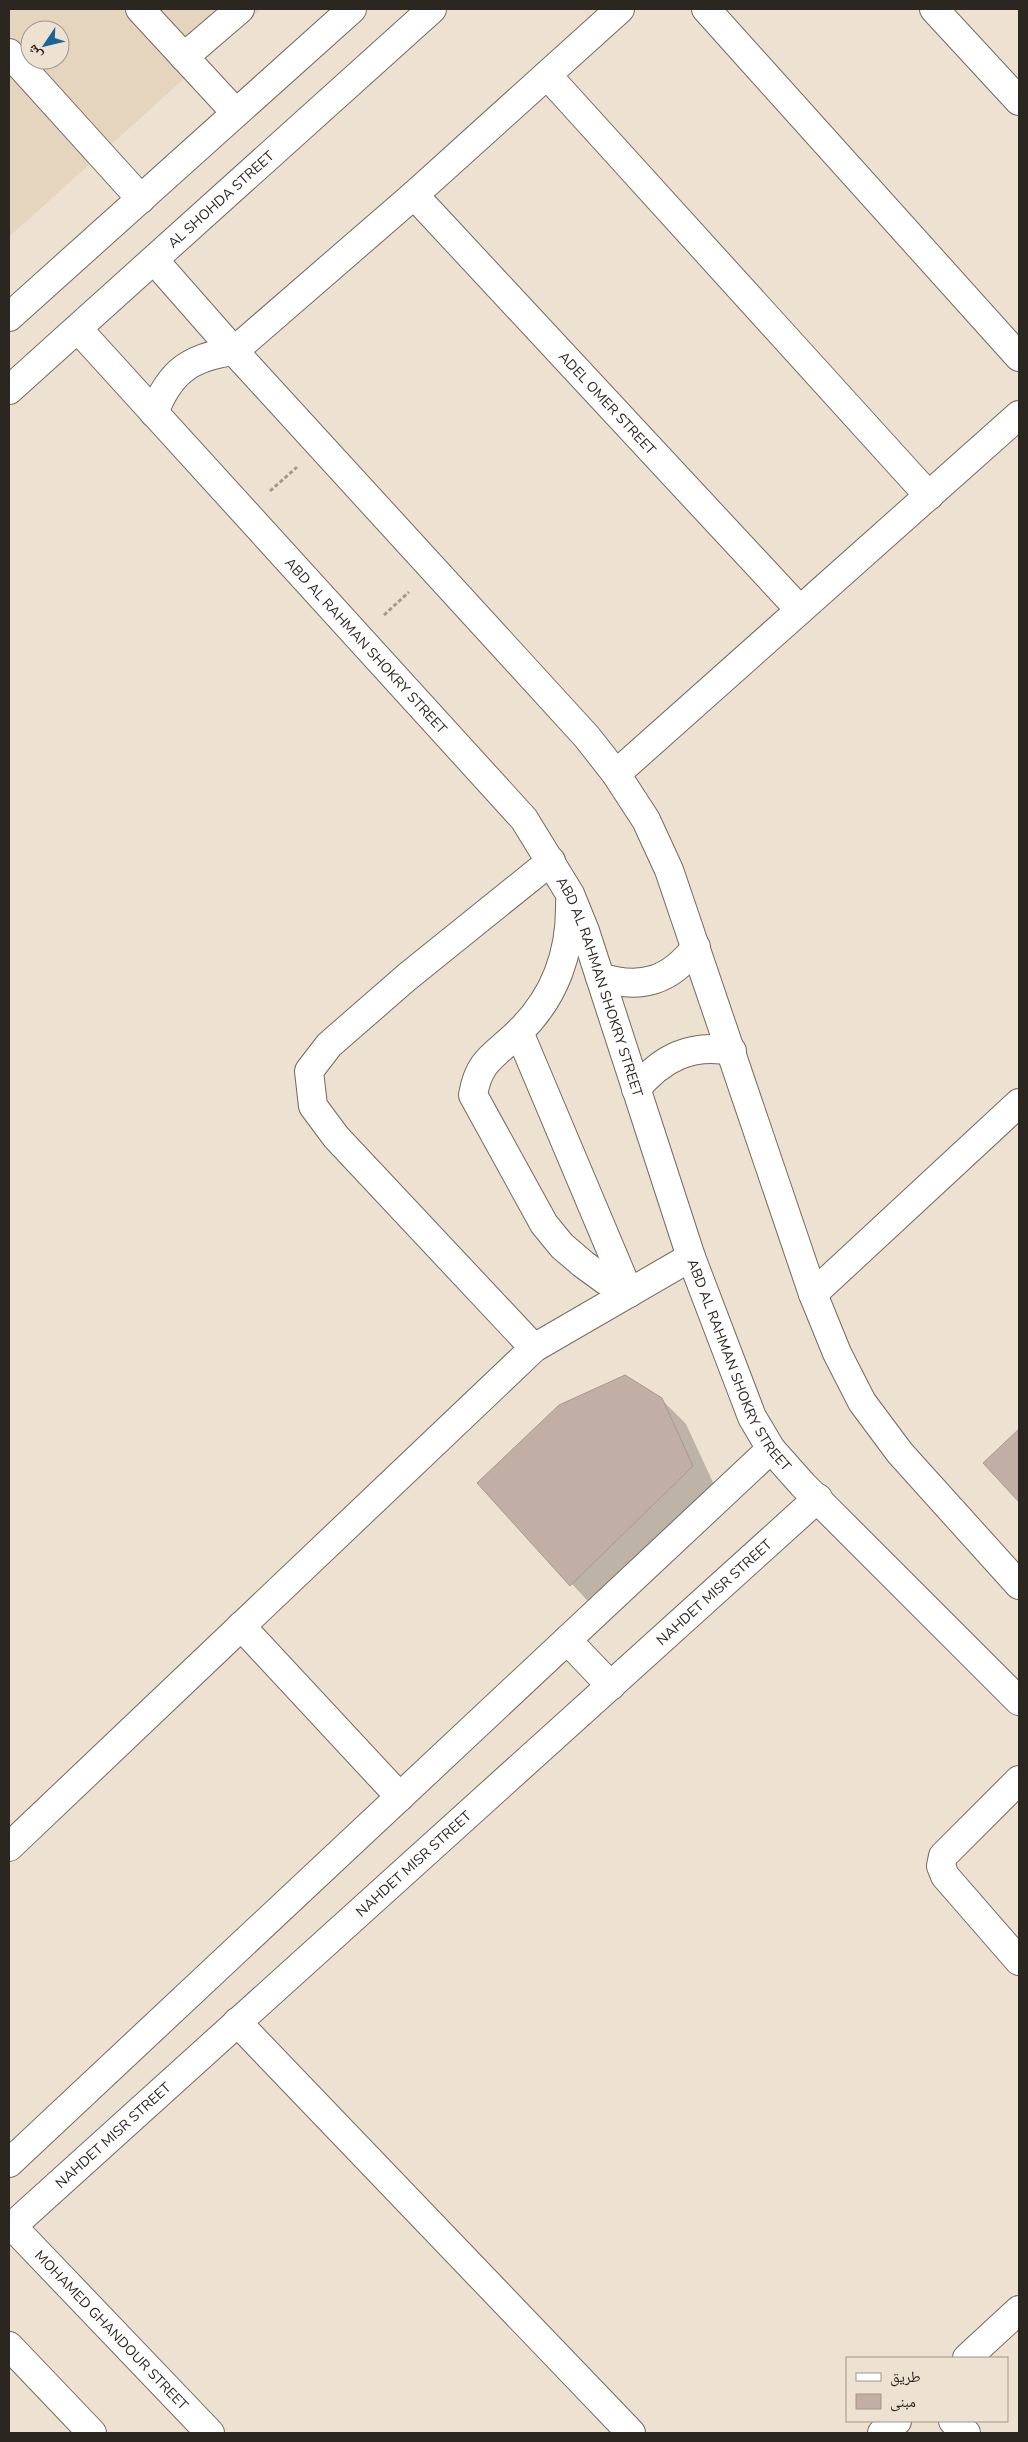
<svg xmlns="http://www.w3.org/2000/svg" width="1028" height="2442" viewBox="0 0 1028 2442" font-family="'Nunito Sans','Noto Naskh Arabic',sans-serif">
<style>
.built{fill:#e5d4be;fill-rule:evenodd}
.shadow{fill:#0003}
.building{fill:#c1afa5;stroke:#a9988e}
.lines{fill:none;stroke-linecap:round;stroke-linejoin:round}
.minor-casing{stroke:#746a5c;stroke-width:30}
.highway-casing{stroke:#746a5c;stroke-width:30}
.path{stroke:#a2988c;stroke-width:3;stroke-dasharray:4 2.5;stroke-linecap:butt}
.minor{stroke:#fff;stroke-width:28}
.highway{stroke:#fff;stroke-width:28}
.labels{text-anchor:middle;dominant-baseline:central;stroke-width:4.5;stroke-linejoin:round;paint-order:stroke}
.street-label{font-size:14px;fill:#2b2620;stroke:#ede1d1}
</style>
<rect width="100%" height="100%" fill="#ede1d1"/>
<path class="built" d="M9 9H261L9 237ZM30 30H60V60H30Z"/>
<path class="shadow" d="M661 1399 686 1424 717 1491 596 1610 479 1483Z
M1019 1430V1500L985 1463Z"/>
<path class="building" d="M625 1375 662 1398 693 1466 570 1586 477 1483 559 1405Z
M1019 1429V1502L983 1463Z"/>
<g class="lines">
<g class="minor-casing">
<g id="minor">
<path d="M140 9 236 113"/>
<path d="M706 9 1019 357"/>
<path d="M934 9 1019 101"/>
<path d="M9 53 141 199"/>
<path d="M184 57 240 9"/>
<path d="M547 75 929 496"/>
<path id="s1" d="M414 195 800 610"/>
<path d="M154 260 234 351 587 737 616 774 646 820 669 870 813 1294 837 1353 862 1402 900 1453 1019 1585"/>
<path id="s2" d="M78 329 524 819 570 894 585 931 691 1257 752 1417 771 1449 803 1485 1019 1701"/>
<path d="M154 413C170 371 191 357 234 351L414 195 620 9"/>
<path d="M616 774 1019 415"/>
<path d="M570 903C571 952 555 997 519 1032 496 1055 479 1059 473 1095L544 1224 562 1246 583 1264 605 1280 629 1293"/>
<path d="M600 977C641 990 670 981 696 947"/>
<path d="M519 1032 629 1293"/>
<path d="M636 1089C662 1058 691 1043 732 1051"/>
<path d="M813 1294 1019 1103"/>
<path d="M534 1348 336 1137 313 1106 309 1071 329 1045 407 977 551 861"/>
<path d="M241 1626 400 1797"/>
<path d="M567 1640 611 1686"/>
<path d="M1019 1780 943 1856 941 1866 945 1876 1019 1961"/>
<path d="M9 1847 534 1348 691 1257"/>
<path d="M237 2022 631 2433"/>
<path d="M9 2163 771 1449"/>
<path id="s3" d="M12 2226 210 2433"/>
<path id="s4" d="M9 2229 818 1498"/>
<path d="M9 2346 92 2433"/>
<path d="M967 2358 1019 2310"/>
<path d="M953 2421 966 2433"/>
<path d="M882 2433 897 2421"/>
</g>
</g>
<g class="highway-casing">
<g id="highway">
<path d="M9 317 352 9"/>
<path id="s5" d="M9 390 432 9"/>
</g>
</g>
<path class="path" d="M270 491 297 467
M384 615 409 592"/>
<use href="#minor" class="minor"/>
<use href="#highway" class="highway"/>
</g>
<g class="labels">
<g class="street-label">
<text stroke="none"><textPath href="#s5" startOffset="285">AL SHOHDA STREET</textPath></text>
<text stroke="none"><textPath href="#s1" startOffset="284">ADEL OMER STREET</textPath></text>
<text stroke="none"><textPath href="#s2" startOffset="428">ABD AL RAHMAN SHOKRY STREET</textPath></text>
<text stroke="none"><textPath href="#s2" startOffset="848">ABD AL RAHMAN SHOKRY STREET</textPath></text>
<text stroke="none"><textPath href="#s2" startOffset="1252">ABD AL RAHMAN SHOKRY STREET</textPath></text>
<text stroke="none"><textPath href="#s4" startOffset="950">NAHDET MISR STREET</textPath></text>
<text stroke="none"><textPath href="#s4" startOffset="545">NAHDET MISR STREET</textPath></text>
<text stroke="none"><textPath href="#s4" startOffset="140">NAHDET MISR STREET</textPath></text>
<text stroke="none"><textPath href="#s3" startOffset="144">MOHAMED GHANDOUR STREET</textPath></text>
</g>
</g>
<rect width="1028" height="2442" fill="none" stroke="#2b2620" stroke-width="20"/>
<rect x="846" y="2357" width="162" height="65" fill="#ede1d1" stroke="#9f968a"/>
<rect x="856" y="2373" width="25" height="8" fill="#ffffff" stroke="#9f968a"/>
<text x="890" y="2382" font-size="15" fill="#2b2620">طريق</text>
<rect x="856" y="2394" width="25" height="15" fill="#c1afa5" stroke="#9f968a"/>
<text x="890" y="2407" font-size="15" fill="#2b2620">مبنى</text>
<g transform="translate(45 45) rotate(235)"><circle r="24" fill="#ede1d1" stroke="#9f968a"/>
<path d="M0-4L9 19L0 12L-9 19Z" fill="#1a6598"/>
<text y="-8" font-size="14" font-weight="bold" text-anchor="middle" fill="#2b2620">ش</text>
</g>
</svg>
